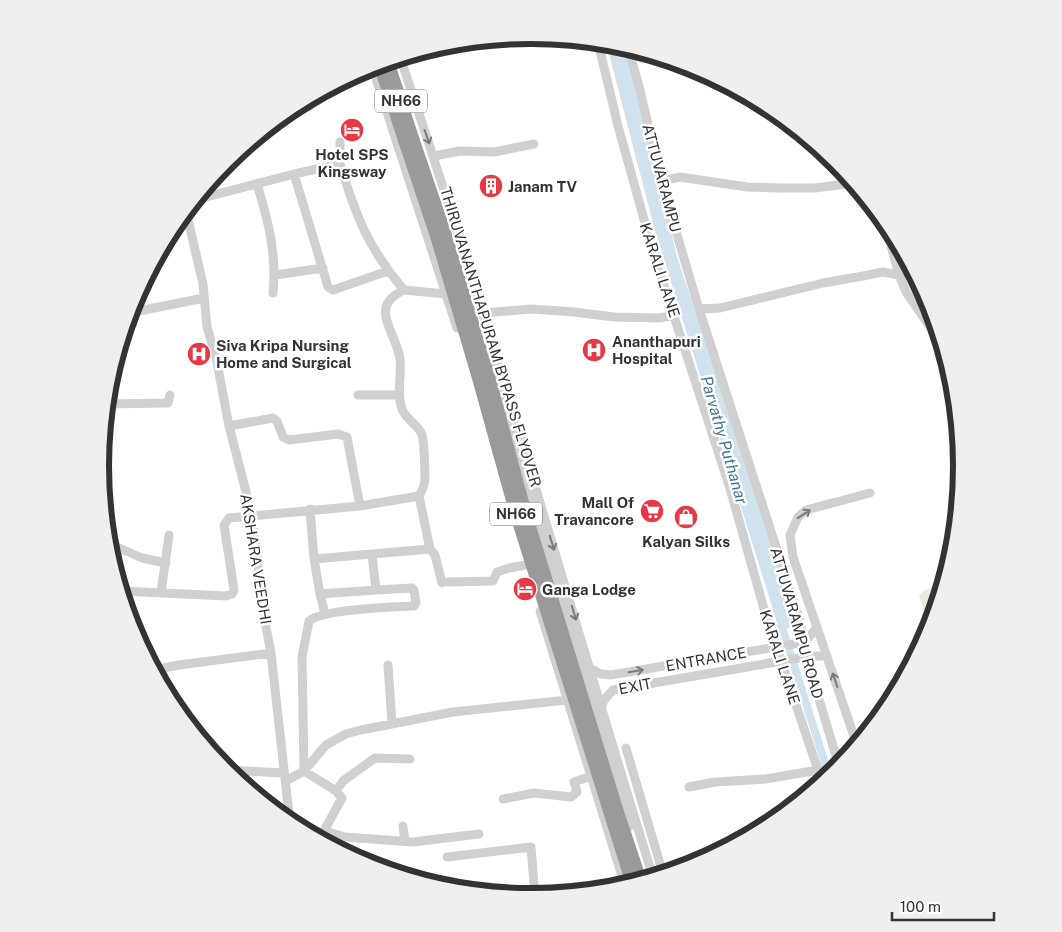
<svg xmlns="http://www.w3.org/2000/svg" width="1062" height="932" viewBox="0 0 1062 932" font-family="'Public Sans',sans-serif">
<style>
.green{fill:#e6ecdf}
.water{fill:#cfe2ee}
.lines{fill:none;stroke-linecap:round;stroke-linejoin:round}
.canal{stroke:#cfe2ee;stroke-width:8}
.minor{stroke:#d0d0d0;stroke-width:9}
.highway{stroke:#9a9a9a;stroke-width:12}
.minor-bridge{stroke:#d0d0d0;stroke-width:9}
.highway-bridge{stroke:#9a9a9a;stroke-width:12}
.oneway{stroke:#7a7a7a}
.labels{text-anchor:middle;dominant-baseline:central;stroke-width:5;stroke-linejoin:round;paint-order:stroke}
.shield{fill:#fff;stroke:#707070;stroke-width:1}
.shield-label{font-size:14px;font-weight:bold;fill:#333}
.poi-label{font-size:15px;font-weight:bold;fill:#333;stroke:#fff;text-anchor:start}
.street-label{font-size:15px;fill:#333;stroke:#fff}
.water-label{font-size:16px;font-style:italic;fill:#3f7597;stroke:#fff}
.rim{fill:none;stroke:#333;stroke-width:6}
</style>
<rect width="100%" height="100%" fill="#fff"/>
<path class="green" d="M943 584 930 629 919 596 923 591Z"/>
<path class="water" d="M606 42 625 46 678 260 800 623 780 632 655 231Z"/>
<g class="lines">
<path class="canal" d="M780 621 829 776"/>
<path class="minor" d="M598 42 618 126 654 255 729 485 766 616 822 782
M628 47 640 90 660 177 699 309 800 621 807 659 839 766
M400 57C492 328 568 604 653 877
M372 66 457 328
M293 107H309
M340 142V164
M434 156 460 151 494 152 534 144
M294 174 328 287 333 290 388 271
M662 181 680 177 747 187 779 188H815L854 183
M257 184C268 220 277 254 273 293
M195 200 294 174 340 164C356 216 368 248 404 290L446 294 451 296
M186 211 203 284 207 327 216 357 229 426 252 515 265 622 271 653 290 823
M884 220 899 275 906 292 930 327 940 349 949 381
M275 275 323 268
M699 309 720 308 823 283 863 276 883 272 899 275 911 268
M478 312 483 313 531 309 574 312 614 317 659 318 675 315
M129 313 204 298
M493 367 528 490 629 827
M358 395H399
M106 404 168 403 170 395
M229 426 273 418 277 421 283 437 289 440 338 434 347 437 360 506
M419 496 430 549 435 555 442 583
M310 509 314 559 372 554 376 590 320 594 314 559
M108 543 142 558 166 563
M372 554 430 549
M448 582 493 581 497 572 509 568 526 565
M376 590 412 588 414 590 416 603 414 606C393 607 323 609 309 621L302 657 304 771 336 791 342 798 325 829 328 832 345 837 413 842 479 834
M121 591 226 596 232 594 234 590 224 525 229 518 360 506 419 496C421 492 423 489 424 485 426 481 424 440 422 435 419 425 406 420 402 409 396 393 402 375 400 359 396 331 367 307 404 290
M161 593 169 535
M320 594 325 614
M540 611 625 886
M388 665 392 724
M154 670 179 665 271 653
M857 745 793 557 790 535 798 517 806 510 870 493
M626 748 663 874
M225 770 284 773
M286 781 304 771 326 745 346 734 361 730 453 712 567 700
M689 787 715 782 766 779 818 770
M336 791 343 781 375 758 410 759
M503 799 534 793 571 797 577 792 574 782 591 776
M403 826 405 841
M447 857 531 847 535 897"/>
<path class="highway" d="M388 61 414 141
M379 64 405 143"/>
<path class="minor-bridge" d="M589 668 601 674 611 675 805 642 817 627
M601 708 604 700 613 690 811 656H827"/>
<path class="highway-bridge" d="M414 141 446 235 489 376 525 510 617 809 641 881
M405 143 436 236 478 378 516 515 632 884"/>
</g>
<defs><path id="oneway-shaft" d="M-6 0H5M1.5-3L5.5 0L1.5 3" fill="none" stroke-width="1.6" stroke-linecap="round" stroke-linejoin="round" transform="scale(1.25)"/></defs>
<g class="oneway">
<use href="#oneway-shaft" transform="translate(427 137) rotate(71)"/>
<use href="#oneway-shaft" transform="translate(804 514) rotate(-33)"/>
<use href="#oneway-shaft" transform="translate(552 543) rotate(73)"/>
<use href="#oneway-shaft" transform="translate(574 613) rotate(73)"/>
<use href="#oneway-shaft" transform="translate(636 671) rotate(-9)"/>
<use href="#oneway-shaft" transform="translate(835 680) rotate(-109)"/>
</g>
<defs>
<g id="hotel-disc" transform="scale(1.25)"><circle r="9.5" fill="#e63946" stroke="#fff"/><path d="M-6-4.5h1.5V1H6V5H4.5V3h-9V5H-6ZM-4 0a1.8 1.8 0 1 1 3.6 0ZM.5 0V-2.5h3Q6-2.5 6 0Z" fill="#fff"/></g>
<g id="building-disc" transform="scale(1.25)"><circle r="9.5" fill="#e63946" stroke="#fff"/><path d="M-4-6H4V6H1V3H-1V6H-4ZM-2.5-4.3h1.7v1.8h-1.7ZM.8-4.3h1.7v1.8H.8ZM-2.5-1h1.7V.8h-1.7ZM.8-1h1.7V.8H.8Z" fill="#fff"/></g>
<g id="hospital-disc" transform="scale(1.25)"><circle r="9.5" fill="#e63946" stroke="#fff"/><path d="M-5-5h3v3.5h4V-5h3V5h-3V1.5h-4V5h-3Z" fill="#fff"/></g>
<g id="supermarket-disc" transform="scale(1.25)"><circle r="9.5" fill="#e63946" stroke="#fff"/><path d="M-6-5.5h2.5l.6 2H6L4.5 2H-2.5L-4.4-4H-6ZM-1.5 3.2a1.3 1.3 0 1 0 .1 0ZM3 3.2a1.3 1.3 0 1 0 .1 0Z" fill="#fff"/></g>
<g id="shop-disc" transform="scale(1.25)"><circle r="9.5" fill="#e63946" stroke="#fff"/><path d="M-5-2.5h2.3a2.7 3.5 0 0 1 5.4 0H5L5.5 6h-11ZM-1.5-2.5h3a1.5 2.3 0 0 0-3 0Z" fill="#fff"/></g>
</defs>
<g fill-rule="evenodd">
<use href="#hotel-disc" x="352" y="130"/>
<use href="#building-disc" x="491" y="186"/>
<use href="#hospital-disc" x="594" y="350"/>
<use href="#hospital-disc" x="199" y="354"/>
<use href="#supermarket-disc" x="652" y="511"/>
<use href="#shop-disc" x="686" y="517"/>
<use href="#hotel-disc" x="525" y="589"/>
</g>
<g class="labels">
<g class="shield">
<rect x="375" y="89.5" width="52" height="23" rx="4"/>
<rect x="490" y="502.5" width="52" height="23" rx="4"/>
</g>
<g class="shield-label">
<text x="401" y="101">NH66</text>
<text x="516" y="514">NH66</text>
</g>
<g class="poi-label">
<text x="352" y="154" text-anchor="middle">Hotel SPS<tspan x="352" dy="17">Kingsway</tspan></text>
<text x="508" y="186">Janam TV</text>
<text x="612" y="341">Ananthapuri<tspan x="612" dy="17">Hospital</tspan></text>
<text x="216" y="345">Siva Kripa Nursing<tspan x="216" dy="17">Home and Surgical</tspan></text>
<text x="634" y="502" text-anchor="end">Mall Of<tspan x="634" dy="17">Travancore</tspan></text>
<text x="686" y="541" text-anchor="middle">Kalyan Silks</text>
<text x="542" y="589">Ganga Lodge</text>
</g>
<g class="street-label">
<text transform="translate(662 178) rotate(75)">ATTUVARAMPU</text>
<text transform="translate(660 270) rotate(72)">KARALI LANE</text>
<text transform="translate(491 337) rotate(73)">THIRUVANANTHAPURAM BYPASS FLYOVER</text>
<text transform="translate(256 559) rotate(81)">AKSHARA VEEDHI</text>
<text transform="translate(797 623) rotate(74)">ATTUVARAMPU ROAD</text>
<text transform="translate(780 657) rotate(72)">KARALI LANE</text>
<text transform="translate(706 659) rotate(-10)">ENTRANCE</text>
<text transform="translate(635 686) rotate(-11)">EXIT</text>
</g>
<g class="water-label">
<text transform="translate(724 440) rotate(74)">Parvathy Puthanar</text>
</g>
</g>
<path d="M0 0H1062V932H0ZM109 466a422 422 0 1 1 844 0a422 422 0 1 1-844 0Z" fill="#efefef" fill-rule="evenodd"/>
<path class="rim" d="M109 466a422 422 0 1 1 844 0a422 422 0 1 1-844 0Z"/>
<path d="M892 912v8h102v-8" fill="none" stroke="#333333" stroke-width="2.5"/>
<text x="900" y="912" font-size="15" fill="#333333" stroke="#ffffff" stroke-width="4" paint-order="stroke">100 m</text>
</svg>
